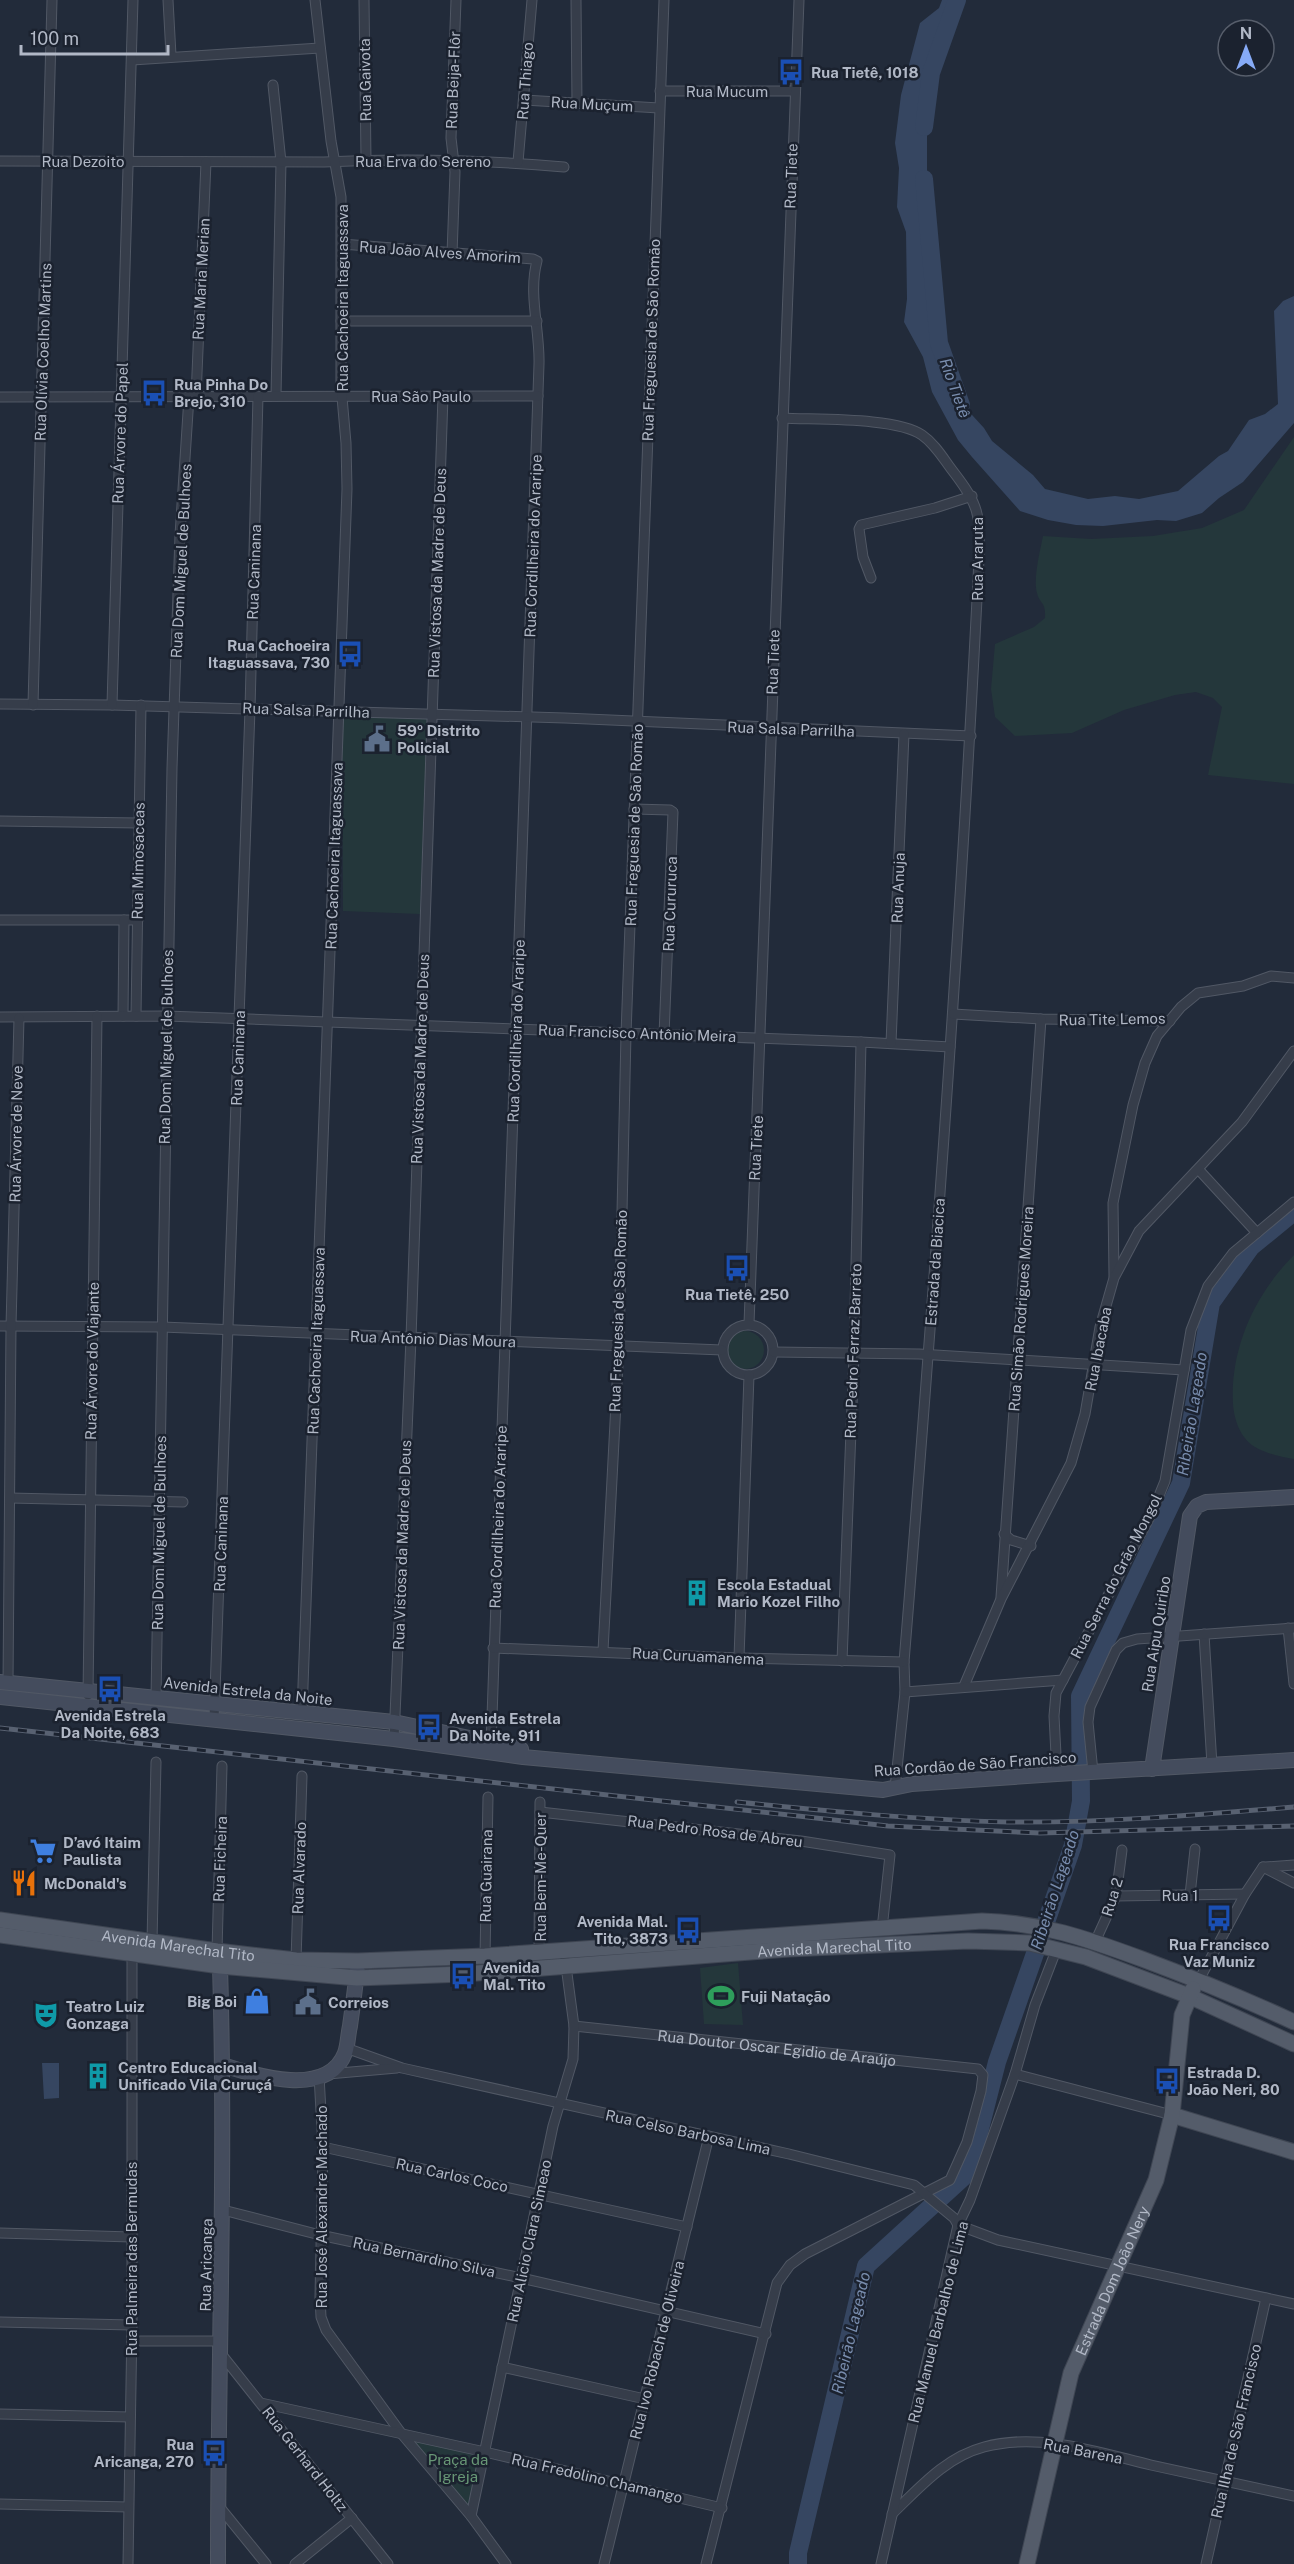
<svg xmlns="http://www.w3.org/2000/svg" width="1294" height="2564" viewBox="0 0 1294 2564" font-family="'Public Sans',sans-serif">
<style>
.green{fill:#24373b}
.water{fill:#364661}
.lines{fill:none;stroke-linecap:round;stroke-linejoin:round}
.river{stroke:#364661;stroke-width:18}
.street-casing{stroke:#515865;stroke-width:11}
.secondary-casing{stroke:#515865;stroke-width:16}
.primary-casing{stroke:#3f4653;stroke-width:17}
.street{stroke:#363d4a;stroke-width:9}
.secondary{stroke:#444c5d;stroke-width:14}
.primary{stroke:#545c6a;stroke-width:15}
.rail-casing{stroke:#586171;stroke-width:5}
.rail{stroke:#1b222f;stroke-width:3;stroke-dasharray:9;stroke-linecap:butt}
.labels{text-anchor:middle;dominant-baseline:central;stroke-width:5;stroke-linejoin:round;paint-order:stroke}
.poi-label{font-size:15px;font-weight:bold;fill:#b1b8c6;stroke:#1b222f;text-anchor:start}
.street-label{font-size:15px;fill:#b1b8c6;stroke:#1b222f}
.park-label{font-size:15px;fill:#689776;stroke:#1b222f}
.water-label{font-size:16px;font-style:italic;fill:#798dae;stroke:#1b222f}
</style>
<rect width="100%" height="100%" fill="#222b3a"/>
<path class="green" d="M1294 437V784L1208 775 1222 707 1213 698 1196 692 1175 695 1124 710 1072 733 1015 736 995 717 991 689 995 644 1034 627 1045 618C1046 601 1040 605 1037 593 1033 579 1040 551 1043 536L1091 539 1153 536 1202 528 1244 510Z
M342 714 427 718 420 914 343 911Z
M1294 1255V1459C1281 1457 1267 1454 1255 1447 1240 1438 1234 1419 1233 1404 1230 1348 1255 1294 1294 1255Z
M726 1350a19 19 0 1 1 38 0a19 19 0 1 1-38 0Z
M738 1963 743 2025 704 2024 700 1968Z
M403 2434 482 2453 470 2512Z"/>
<path class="water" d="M942 0H965L947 29 924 82 927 109V192L924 215 928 246 925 270 928 312 940 362 956 387 962 404 984 428 992 441 1033 475 1045 489 1088 499 1115 496 1139 499 1178 491 1219 456 1228 451 1249 420 1265 414 1278 404 1274 311 1283 301 1294 296V423L1243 482 1219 498 1202 513 1176 521 1157 520 1103 526 1076 525 1048 520 1020 511 972 457 958 440 932 392 923 357 904 322 907 299 906 232 897 207 899 168 895 143 901 95 920 23 939 8Z
M42 2063H59V2098L44 2099Z"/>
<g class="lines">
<path class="river" d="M924 127 931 73 957 0
M924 179 939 343 961 405
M798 2564V2553L866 2266 969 2172 997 2062 1073 1845 1081 1801 1080 1696 1181 1483 1211 1303 1251 1247 1294 1212"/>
<g class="street-casing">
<g id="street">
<path d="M168 0 171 55"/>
<path d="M364 0 366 159"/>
<path d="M576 0 577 104"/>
<path d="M132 60 320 48"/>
<path d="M273 85 281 162 276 396"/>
<path d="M660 91H795"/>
<path d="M524 100 659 108"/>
<path d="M0 161 324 162C404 158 484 160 564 167"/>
<path d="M518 162 532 0"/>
<path d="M342 244 533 259 537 261C528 294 540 330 539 364L491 1746"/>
<path d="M452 254 455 172 451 138 456 0"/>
<path d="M341 321H537"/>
<path d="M0 397 538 396"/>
<path d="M196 397 206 162"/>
<path d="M782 418C815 420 897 417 922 435 935 444 943 458 952 470 980 506 980 514 979 559 961 927 934 1294 904 1662L905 1692 895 1788"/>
<path d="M871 578 863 557 859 529 861 525 935 508 972 496"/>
<path d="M0 704 112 705 565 718 971 736"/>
<path d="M33 705 52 0"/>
<path d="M112 705 133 0"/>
<path d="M634 809 670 810 673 812 664 1035"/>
<path d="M0 821 139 823"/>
<path d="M0 920H138"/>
<path d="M953 1014 1041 1019 1170 1021"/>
<path d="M123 1016 124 920"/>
<path d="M136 1016 141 705"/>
<path d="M0 1017 166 1016 861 1042 950 1047"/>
<path d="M891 1043 904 734"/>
<path d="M1199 1170 1257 1233"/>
<path d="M1114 1276 1113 1203 1133 1105 1145 1063 1157 1036 1181 1007 1198 993 1243 986 1271 976 1294 978"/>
<path d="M749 1324 799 0"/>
<circle cx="748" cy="1350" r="25"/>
<path d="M0 1326 162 1327 722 1350"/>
<path d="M774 1352 919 1354 1184 1370"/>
<path d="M10 1498 183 1502"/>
<path d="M1004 1534 1011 1540 1031 1546"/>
<path d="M1001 1597 1041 1019"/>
<path d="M1288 1628 1294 1684"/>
<path d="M1204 1634 1212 1765"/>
<path d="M493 1648 739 1658 904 1662"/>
<path d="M603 1651 619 1346 626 1034 664 0"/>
<path d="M739 1658 749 1375"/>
<path d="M842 1661 854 1354 861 1042"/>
<path d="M8 1683 11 1326 19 1018"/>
<path d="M964 1686 1001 1599 1071 1463 1085 1414 1100 1327 1114 1278 1139 1231 1242 1122 1294 1051"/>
<path d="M905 1692 1063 1680"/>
<path d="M88 1695 97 1016"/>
<path d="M156 1698 172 768 180 535 189 397"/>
<path d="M302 1713 347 489 346 443 341 386V197L331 141 315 0"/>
<path d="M214 1720 250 709 258 396"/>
<path d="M394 1739 411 1338 443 396"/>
<path d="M1093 1772 1088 1722 1090 1707 1116 1650 1123 1643 1137 1639 1294 1628"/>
<path d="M1057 1774 1054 1716 1056 1693 1152 1513 1165 1481 1191 1330 1208 1286 1233 1253 1294 1202"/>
<path d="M540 1812 801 1841 890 1855 882 1929"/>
<path d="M1263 1867 1294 1883"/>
<path d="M1265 1867 1294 1865"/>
<path d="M1190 1895 1195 1849"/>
<path d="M1116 1896 1245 1894"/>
<path d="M152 1942 156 1762"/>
<path d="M1095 1942 1116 1896 1122 1850"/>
<path d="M217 1951 222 1766"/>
<path d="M539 1952 540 1802"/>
<path d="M485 1956 488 1797"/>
<path d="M296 1960 302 1776"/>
<path d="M1199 1980 1245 1894 1263 1867"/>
<path id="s1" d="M574 2026 978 2069 983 2075 981 2091 967 2142 950 2180 805 2254 790 2265 777 2283 706 2564"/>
<path d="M346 2048 402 2068 789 2154 914 2185 954 2218 958 2225"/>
<path d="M328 2074 397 2068"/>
<path d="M1015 2074 1172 2115"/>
<path d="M319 2076 323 2147 320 2297 321 2317 326 2330 401 2433 471 2516 506 2564"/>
<path d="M323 2147 687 2227"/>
<path d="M223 2210 320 2235 521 2278 766 2334"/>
<path d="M958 2225 998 2240 1294 2304"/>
<path d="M0 2233 131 2237"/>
<path d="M0 2322 132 2325"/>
<path d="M132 2341H222"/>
<path d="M222 2355 388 2564"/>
<path d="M502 2367 645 2399"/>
<path d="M261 2403 485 2452 722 2508"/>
<path d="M0 2414 130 2417"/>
<path d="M0 2504 128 2507"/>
<path d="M218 2505 266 2564"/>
<path d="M892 2514C920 2487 946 2457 984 2447 1039 2432 1097 2452 1151 2465 1198 2475 1246 2486 1294 2496"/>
<path d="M471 2516 553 2126 573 2059 574 2026 564 1951"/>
<path d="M128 2564 132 2325V1953"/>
<path d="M295 2564 352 2518"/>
<path d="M604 2564 709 2136"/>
<path d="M881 2564 958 2225 970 2200 1015 2074 1035 2005 1057 1948"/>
<path d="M1206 2564 1266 2298"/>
</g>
</g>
<g class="secondary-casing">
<path id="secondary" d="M0 1682 394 1722 521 1749
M0 1697 394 1739 523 1757 883 1790 912 1784 1057 1774 1294 1760
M1152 1769 1190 1516 1197 1506 1206 1502 1294 1497
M223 2065C256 2076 328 2098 345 2053 348 2045 348 2034 350 2026 353 2004 356 1983 358 1961
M218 2564C218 2365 226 2165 220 1966"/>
</g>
<g class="primary-casing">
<g id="primary">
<path id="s2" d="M0 1920 217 1951 296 1960 358 1961 485 1956 982 1921C1043 1923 1085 1938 1142 1959 1193 1978 1244 1999 1294 2022"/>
<path id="s3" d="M0 1935 220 1966 357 1978 464 1974 789 1949 968 1941 1030 1943 1086 1957 1189 1996 1294 2044"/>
<path d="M1172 2115 1294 2152"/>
<path id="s4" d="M1027 2564 1071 2373 1156 2180 1172 2115 1182 2015 1193 1989"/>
</g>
</g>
<use href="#street" class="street"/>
<use href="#secondary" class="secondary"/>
<use href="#primary" class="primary"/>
<g class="rail-casing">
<path id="rail" d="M0 1728 888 1826 1040 1833 1294 1826
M737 1802C827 1811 918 1820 1008 1822 1104 1823 1199 1815 1294 1807"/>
</g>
<use href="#rail" class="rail"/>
</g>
<defs>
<g id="bus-bare" transform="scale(2.07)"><path d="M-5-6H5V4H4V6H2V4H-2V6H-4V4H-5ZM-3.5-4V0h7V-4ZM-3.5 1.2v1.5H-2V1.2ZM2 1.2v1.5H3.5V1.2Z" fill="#1a4fb4" stroke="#1b222f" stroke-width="2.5" paint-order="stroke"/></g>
<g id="civic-bare" transform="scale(2.07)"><path d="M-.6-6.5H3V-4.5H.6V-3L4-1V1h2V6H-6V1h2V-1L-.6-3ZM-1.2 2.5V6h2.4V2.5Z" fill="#5c6f8a" stroke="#1b222f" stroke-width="2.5" paint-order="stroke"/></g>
<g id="building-bare" transform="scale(2.07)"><path d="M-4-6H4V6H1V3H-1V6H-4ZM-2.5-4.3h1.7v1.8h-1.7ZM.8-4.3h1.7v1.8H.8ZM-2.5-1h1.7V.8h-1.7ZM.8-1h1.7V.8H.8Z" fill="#0f9aa8" stroke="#1b222f" stroke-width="2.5" paint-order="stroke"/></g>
<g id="supermarket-bare" transform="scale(2.07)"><path d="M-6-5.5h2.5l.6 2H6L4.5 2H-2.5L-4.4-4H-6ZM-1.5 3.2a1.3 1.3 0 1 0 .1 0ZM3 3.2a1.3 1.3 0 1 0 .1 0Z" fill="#3f7fe0" stroke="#1b222f" stroke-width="2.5" paint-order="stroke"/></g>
<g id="restaurant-bare" transform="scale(2.07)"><path d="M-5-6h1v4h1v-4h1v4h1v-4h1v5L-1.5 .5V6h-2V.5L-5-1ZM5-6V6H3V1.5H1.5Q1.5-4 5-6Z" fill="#e8710a" stroke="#1b222f" stroke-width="2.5" paint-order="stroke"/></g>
<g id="stadium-bare" transform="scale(2.07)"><path d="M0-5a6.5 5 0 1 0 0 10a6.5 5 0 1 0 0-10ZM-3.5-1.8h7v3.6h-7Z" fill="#2e9e5b" stroke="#1b222f" stroke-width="2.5" paint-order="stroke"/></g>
<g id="shop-bare" transform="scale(2.07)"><path d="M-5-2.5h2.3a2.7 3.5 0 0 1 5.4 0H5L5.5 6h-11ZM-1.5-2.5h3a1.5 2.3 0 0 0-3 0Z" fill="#3f7fe0" stroke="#1b222f" stroke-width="2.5" paint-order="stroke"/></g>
<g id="theatre-bare" transform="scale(2.07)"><path d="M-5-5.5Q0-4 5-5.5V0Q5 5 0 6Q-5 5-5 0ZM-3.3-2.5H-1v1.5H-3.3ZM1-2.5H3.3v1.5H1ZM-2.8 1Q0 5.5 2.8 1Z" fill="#0f9aa8" stroke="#1b222f" stroke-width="2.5" paint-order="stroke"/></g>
</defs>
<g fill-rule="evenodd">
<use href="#bus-bare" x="791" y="72"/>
<use href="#bus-bare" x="154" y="393"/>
<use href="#bus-bare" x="350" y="654"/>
<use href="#civic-bare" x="377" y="739"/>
<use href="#bus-bare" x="737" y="1268"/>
<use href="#building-bare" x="697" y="1593"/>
<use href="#bus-bare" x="110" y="1689"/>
<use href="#bus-bare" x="429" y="1727"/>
<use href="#supermarket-bare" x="43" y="1851"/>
<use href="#restaurant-bare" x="24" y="1883"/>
<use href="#bus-bare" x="1219" y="1918"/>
<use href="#bus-bare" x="688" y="1930"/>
<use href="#bus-bare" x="463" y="1976"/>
<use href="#stadium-bare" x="721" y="1996"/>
<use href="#shop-bare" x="257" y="2001"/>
<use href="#civic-bare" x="308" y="2002"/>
<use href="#theatre-bare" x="46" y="2015"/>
<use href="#building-bare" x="98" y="2076"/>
<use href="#bus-bare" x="1167" y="2081"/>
<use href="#bus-bare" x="214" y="2453"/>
</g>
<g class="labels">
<g class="poi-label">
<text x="811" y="72">Rua Tietê, 1018</text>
<text x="174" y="384">Rua Pinha Do<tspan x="174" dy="17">Brejo, 310</tspan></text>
<text x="330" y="645" text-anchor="end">Rua Cachoeira<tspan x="330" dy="17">Itaguassava, 730</tspan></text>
<text x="397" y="730">59º Distrito<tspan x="397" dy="17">Policial</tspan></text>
<text x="737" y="1294" text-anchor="middle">Rua Tietê, 250</text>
<text x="717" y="1584">Escola Estadual<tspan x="717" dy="17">Mario Kozel Filho</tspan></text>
<text x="110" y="1715" text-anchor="middle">Avenida Estrela<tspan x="110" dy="17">Da Noite, 683</tspan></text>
<text x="449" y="1718">Avenida Estrela<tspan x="449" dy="17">Da Noite, 911</tspan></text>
<text x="63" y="1842">D’avó Itaim<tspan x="63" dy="17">Paulista</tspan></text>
<text x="44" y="1883">McDonald's</text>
<text x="668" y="1921" text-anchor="end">Avenida Mal.<tspan x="668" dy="17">Tito, 3873</tspan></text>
<text x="1219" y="1944" text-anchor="middle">Rua Francisco<tspan x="1219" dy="17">Vaz Muniz</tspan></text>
<text x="483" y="1967">Avenida<tspan x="483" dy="17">Mal. Tito</tspan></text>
<text x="741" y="1996">Fuji Natação</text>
<text x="237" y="2001" text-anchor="end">Big Boi</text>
<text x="328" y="2002">Correios</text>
<text x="66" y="2006">Teatro Luiz<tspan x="66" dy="17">Gonzaga</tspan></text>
<text x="118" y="2067">Centro Educacional<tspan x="118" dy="17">Unificado Vila Curuçá</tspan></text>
<text x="1187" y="2072">Estrada D.<tspan x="1187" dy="17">João Neri, 80</tspan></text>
<text x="194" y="2444" text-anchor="end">Rua<tspan x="194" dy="17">Aricanga, 270</tspan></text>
</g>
<g class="street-label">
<text transform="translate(365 80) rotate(-91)">Rua Gaivota</text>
<text transform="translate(453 80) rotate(-88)">Rua Beija-Flôr</text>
<text transform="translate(525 81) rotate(-86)">Rua Thiago</text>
<text x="727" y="91">Rua Mucum</text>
<text transform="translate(592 104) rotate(3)">Rua Muçum</text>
<text x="83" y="161">Rua Dezoito</text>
<text x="423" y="161">Rua Erva do Sereno</text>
<text transform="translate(791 176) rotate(-88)">Rua Tiete</text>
<text transform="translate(440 252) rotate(4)">Rua João Alves Amorim</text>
<text transform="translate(201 279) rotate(-87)">Rua Maria Merian</text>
<text transform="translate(342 298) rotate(-90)">Rua Cachoeira Itaguassava</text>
<text transform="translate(651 340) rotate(-88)">Rua Freguesia de São Romão</text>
<text transform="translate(43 352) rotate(-88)">Rua Olívia Coelho Martins</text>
<text x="421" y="396">Rua São Paulo</text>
<text transform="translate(120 433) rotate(-88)">Rua Árvore do Papel</text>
<text transform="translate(533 546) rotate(-88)">Rua Cordilheira do Araripe</text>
<text transform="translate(977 559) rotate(-90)">Rua Araruta</text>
<text transform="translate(181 561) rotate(-87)">Rua Dom Miguel de Bulhoes</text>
<text transform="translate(254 572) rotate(-88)">Rua Caninana</text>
<text transform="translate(437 573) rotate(-88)">Rua Vistosa da Madre de Deus</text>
<text transform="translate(773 662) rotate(-88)">Rua Tiete</text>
<text transform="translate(306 710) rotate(2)">Rua Salsa Parrilha</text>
<text transform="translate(791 729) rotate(2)">Rua Salsa Parrilha</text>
<text transform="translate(634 825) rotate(-88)">Rua Freguesia de São Romão</text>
<text transform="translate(334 856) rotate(-88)">Rua Cachoeira Itaguassava</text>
<text transform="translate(138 861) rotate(-89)">Rua Mimosaceas</text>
<text transform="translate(898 888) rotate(-88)">Rua Anuja</text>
<text transform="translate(670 904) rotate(-88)">Rua Cururuca</text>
<text transform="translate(1112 1019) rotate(-1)">Rua Tite Lemos</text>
<text transform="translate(516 1031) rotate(-88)">Rua Cordilheira do Araripe</text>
<text transform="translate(637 1033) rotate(2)">Rua Francisco Antônio Meira</text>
<text transform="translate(166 1047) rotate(-89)">Rua Dom Miguel de Bulhoes</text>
<text transform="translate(238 1058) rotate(-88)">Rua Caninana</text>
<text transform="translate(420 1059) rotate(-88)">Rua Vistosa da Madre de Deus</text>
<text transform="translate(16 1134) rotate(-89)">Rua Árvore de Neve</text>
<text transform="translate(756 1148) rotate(-87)">Rua Tiete</text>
<text transform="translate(935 1262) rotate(-86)">Estrada da Biacica</text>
<text transform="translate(1021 1309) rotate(-86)">Rua Simão Rodrigues Moreira</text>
<text transform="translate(618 1311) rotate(-88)">Rua Freguesia de São Romão</text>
<text transform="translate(433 1339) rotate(2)">Rua Antônio Dias Moura</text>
<text transform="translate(316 1341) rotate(-88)">Rua Cachoeira Itaguassava</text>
<text transform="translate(1098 1349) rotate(-79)">Rua Ibacaba</text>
<text transform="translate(853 1351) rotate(-88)">Rua Pedro Ferraz Barreto</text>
<text transform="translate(92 1361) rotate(-89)">Rua Árvore do Viajante</text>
<text transform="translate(498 1517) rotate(-88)">Rua Cordilheira do Araripe</text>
<text transform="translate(159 1533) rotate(-89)">Rua Dom Miguel de Bulhoes</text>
<text transform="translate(221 1544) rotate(-88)">Rua Caninana</text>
<text transform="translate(402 1545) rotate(-88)">Rua Vistosa da Madre de Deus</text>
<text transform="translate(1116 1576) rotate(-63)">Rua Serra do Grão Mongol</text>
<text transform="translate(1156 1634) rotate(-81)">Rua Aipu Quiribo</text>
<text transform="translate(698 1656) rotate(3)">Rua Curuamanema</text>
<text transform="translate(248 1691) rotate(6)">Avenida Estrela da Noite</text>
<text transform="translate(975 1764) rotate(-4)">Rua Cordão de São Francisco</text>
<text transform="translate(715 1831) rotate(7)">Rua Pedro Rosa de Abreu</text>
<text transform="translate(220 1859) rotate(-88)">Rua Ficheira</text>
<text transform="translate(299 1868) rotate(-88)">Rua Alvarado</text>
<text transform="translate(486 1876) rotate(-89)">Rua Guairana</text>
<text transform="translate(540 1877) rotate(-90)">Rua Bem-Me-Quer</text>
<text x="1180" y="1895">Rua 1</text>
<text transform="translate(1112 1897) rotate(-73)">Rua 2</text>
<text stroke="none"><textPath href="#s2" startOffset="180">Avenida Marechal Tito</textPath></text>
<text stroke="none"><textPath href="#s3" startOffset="838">Avenida Marechal Tito</textPath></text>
<text stroke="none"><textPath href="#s1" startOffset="204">Rua Doutor Oscar Egidio de Araújo</textPath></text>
<text transform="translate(688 2132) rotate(12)">Rua Celso Barbosa Lima</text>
<text transform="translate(452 2175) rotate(12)">Rua Carlos Coco</text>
<text transform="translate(321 2207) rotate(-90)">Rua José Alexandre Machado</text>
<text transform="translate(529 2241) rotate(-78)">Rua Alicio Clara Simeao</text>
<text transform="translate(424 2257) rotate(12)">Rua Bernardino Silva</text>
<text transform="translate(131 2259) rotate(-90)">Rua Palmeira das Bermudas</text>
<text transform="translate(206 2265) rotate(-89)">Rua Aricanga</text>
<text stroke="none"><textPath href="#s4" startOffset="297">Estrada Dom João Nery</textPath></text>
<text transform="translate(938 2322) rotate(-76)">Rua Manuel Barbalho de Lima</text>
<text transform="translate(657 2350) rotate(-76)">Rua Ivo Robach de Oliveira</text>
<text transform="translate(1236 2431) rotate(-77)">Rua Ilha de São Francisco</text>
<text transform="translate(1083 2451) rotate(11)">Rua Barena</text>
<text transform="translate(305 2459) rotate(52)">Rua Gerhard Holtz</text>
<text transform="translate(597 2478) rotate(13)">Rua Fredolino Chamango</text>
</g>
<g class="park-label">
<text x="458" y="2459">Praça da<tspan x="458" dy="17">Igreja</tspan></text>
</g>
<g class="water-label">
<text transform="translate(955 388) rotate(70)">Rio Tietê</text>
<text transform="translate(1192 1414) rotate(-81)">Ribeirão Lageado</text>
<text transform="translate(1055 1890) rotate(-72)">Ribeirão Lageado</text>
<text transform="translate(851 2333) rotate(-77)">Ribeirão Lageado</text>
</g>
</g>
<g transform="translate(1246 48)"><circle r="28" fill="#1b222f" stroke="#575e6b" stroke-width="1.5"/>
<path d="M0-4.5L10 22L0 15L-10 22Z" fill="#86aaf6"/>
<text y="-9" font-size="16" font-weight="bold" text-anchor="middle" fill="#b1b8c6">N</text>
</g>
<path d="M21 45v9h147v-9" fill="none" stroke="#b1b8c6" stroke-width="3"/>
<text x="30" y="45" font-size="18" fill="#b1b8c6" stroke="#1b222f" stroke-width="4.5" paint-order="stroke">100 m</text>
</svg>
